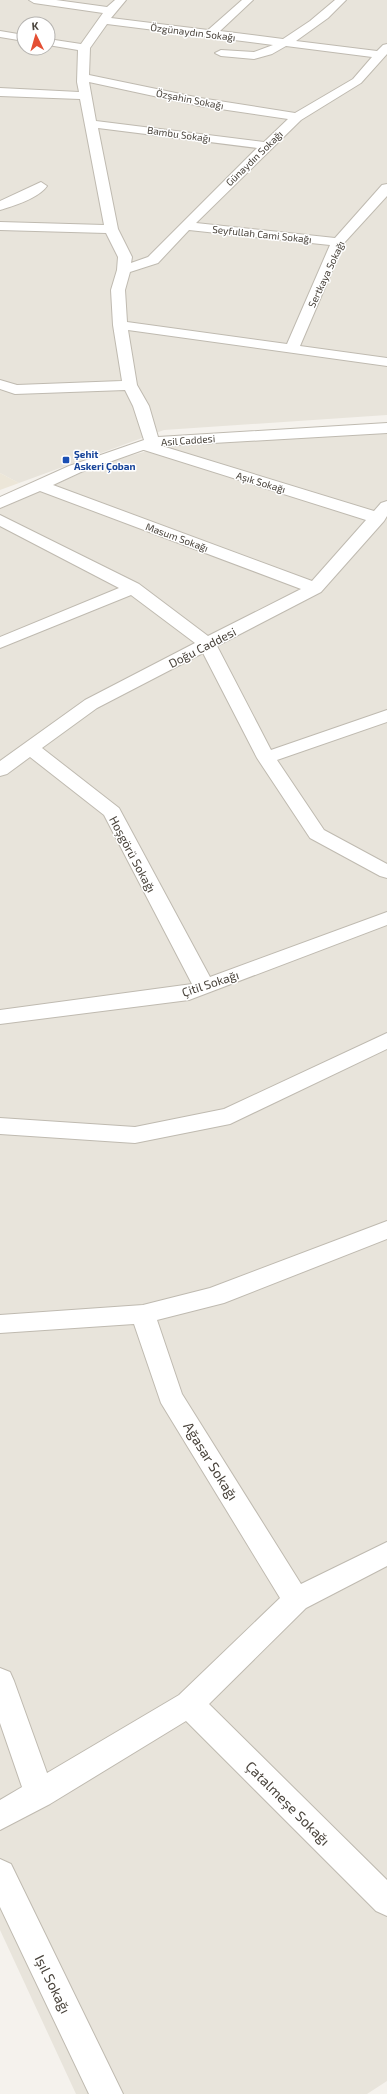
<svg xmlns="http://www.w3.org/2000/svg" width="387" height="2094" viewBox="0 0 387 2094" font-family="'Exo 2',sans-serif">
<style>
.residential{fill:#e8e4db;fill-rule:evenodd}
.education{fill:#ece6d8}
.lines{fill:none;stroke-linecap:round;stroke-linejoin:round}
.minor-casing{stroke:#bfbab0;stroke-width:2}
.minor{fill:#fff;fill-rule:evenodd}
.transit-dot{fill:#1a4fb4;stroke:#fff;stroke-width:1.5}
.labels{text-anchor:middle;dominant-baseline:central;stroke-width:3;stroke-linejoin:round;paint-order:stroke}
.far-street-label{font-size:10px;fill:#49433b;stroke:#fff}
.far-transit-label{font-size:10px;font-weight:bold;fill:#164399;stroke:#fff;text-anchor:start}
.street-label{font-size:12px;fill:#49433b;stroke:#fff}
.near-street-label{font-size:14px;fill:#49433b;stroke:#fff}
</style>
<rect width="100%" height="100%" fill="#f5f2ed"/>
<path class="residential" d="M0 0H387V415L164 430 19 483 0 473ZM24 24H48V48H24Z
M387 431V2081L367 2094H76L0 1930V509L104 463 169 445Z"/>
<path class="education" d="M0 473 19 483 0 490Z"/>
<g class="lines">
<g class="minor-casing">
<path id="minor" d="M29 0H56L107 7 115 0H126L111 18 208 30 242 0H253L220 31 283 39 310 21 335 0H346L328 18 296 41 377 51 383 45 387 44V54L361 83 301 120 196 223 335 238 382 185 387 184V196L344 243 300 346 387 358V366L128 330 137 385 149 406 158 437 387 423V433L162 446 374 511 381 503 387 501V516L384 521 321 592 217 646 271 750 387 710V722L277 760 324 830 387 864V878L380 876 310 838 257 758 203 653 97 708 42 748 119 808 210 977 387 912V925L189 1000 0 1024V1010L192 984 104 815 30 757 7 774 0 776V761L85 700 195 643 131 595 0 648V637L119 588 0 526V515L139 584 208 636 301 589 40 491 0 508V497L69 466 144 440 133 406 125 390 15 394 0 389V380L17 385 122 381 113 325 111 290 117 270 118 257 106 233 0 230V222L104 225 80 99 0 96V88L79 92 77 82 78 50 48 45V39L81 44 103 13 34 3ZM107 24 273 45 254 52 221 50 215 53 221 56 254 59 272 54 286 46 372 57 353 79 295 113 200 98 89 75 90 48ZM89 82 200 106 288 119 264 142 96 121ZM98 128 257 148 148 257 131 263 132 257 118 229ZM189 230 330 245 287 344 127 322 125 290 130 272 158 263ZM143 450H144L366 520 312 581 53 485 81 472Z
M0 31 24 35V41L0 37Z
M41 182 47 186C39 198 14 206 0 210V201Z
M387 1033V1049L230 1124 135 1143 0 1134V1118L135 1127 224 1109Z
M387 1221V1239L224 1303 157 1320 182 1394 301 1584 387 1542V1566L306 1608 209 1704 387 1880V1916L376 1911 186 1721 50 1804 0 1830V1800L22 1787 0 1723V1668L10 1672 14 1681 47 1773 179 1695 280 1598 161 1403 134 1324 0 1333V1315L143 1305 210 1288Z
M0 1859 11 1864 123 2094H89L0 1907Z"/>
</g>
<use href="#minor" class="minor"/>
</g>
<rect class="transit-dot" x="62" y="456" width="8" height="8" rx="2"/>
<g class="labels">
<g class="far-street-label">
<text transform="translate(193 32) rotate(7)">Özgünaydın Sokağı</text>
<text transform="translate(190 99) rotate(11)">Özşahin Sokağı</text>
<text transform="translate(179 134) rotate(8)">Bambu Sokağı</text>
<text transform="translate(254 158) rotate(-44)">Günaydın Sokağı</text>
<text transform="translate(262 234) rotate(6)">Seyfullah Cami Sokağı</text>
<text transform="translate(326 274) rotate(-65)">Sertkaya Sokağı</text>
<text transform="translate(188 440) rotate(-4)">Asil Caddesi</text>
<text transform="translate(261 482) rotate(17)">Aşık Sokağı</text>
<text transform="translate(177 537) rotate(20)">Masum Sokağı</text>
</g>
<g class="far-transit-label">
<text x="74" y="454">Şehit<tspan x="74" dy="12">Askeri Çoban</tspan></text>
</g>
<g class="street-label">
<text transform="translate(202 647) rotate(-27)">Doğu Caddesi</text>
<text transform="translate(133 854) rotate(62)">Hoşgörü Sokağı</text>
<text transform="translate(210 983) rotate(-18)">Çitil Sokağı</text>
</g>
<g class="near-street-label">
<text transform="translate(211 1461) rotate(58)">Ağasar Sokağı</text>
<text transform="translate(288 1803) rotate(45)">Çatalmeşe Sokağı</text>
<text transform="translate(53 1984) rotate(64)">Işıl Sokağı</text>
</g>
</g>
<g transform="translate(36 36) rotate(355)"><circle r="19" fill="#ffffff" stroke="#b6b4b1"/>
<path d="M0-3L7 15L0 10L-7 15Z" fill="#e44f34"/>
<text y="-6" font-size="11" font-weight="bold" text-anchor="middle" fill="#49433b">K</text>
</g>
</svg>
